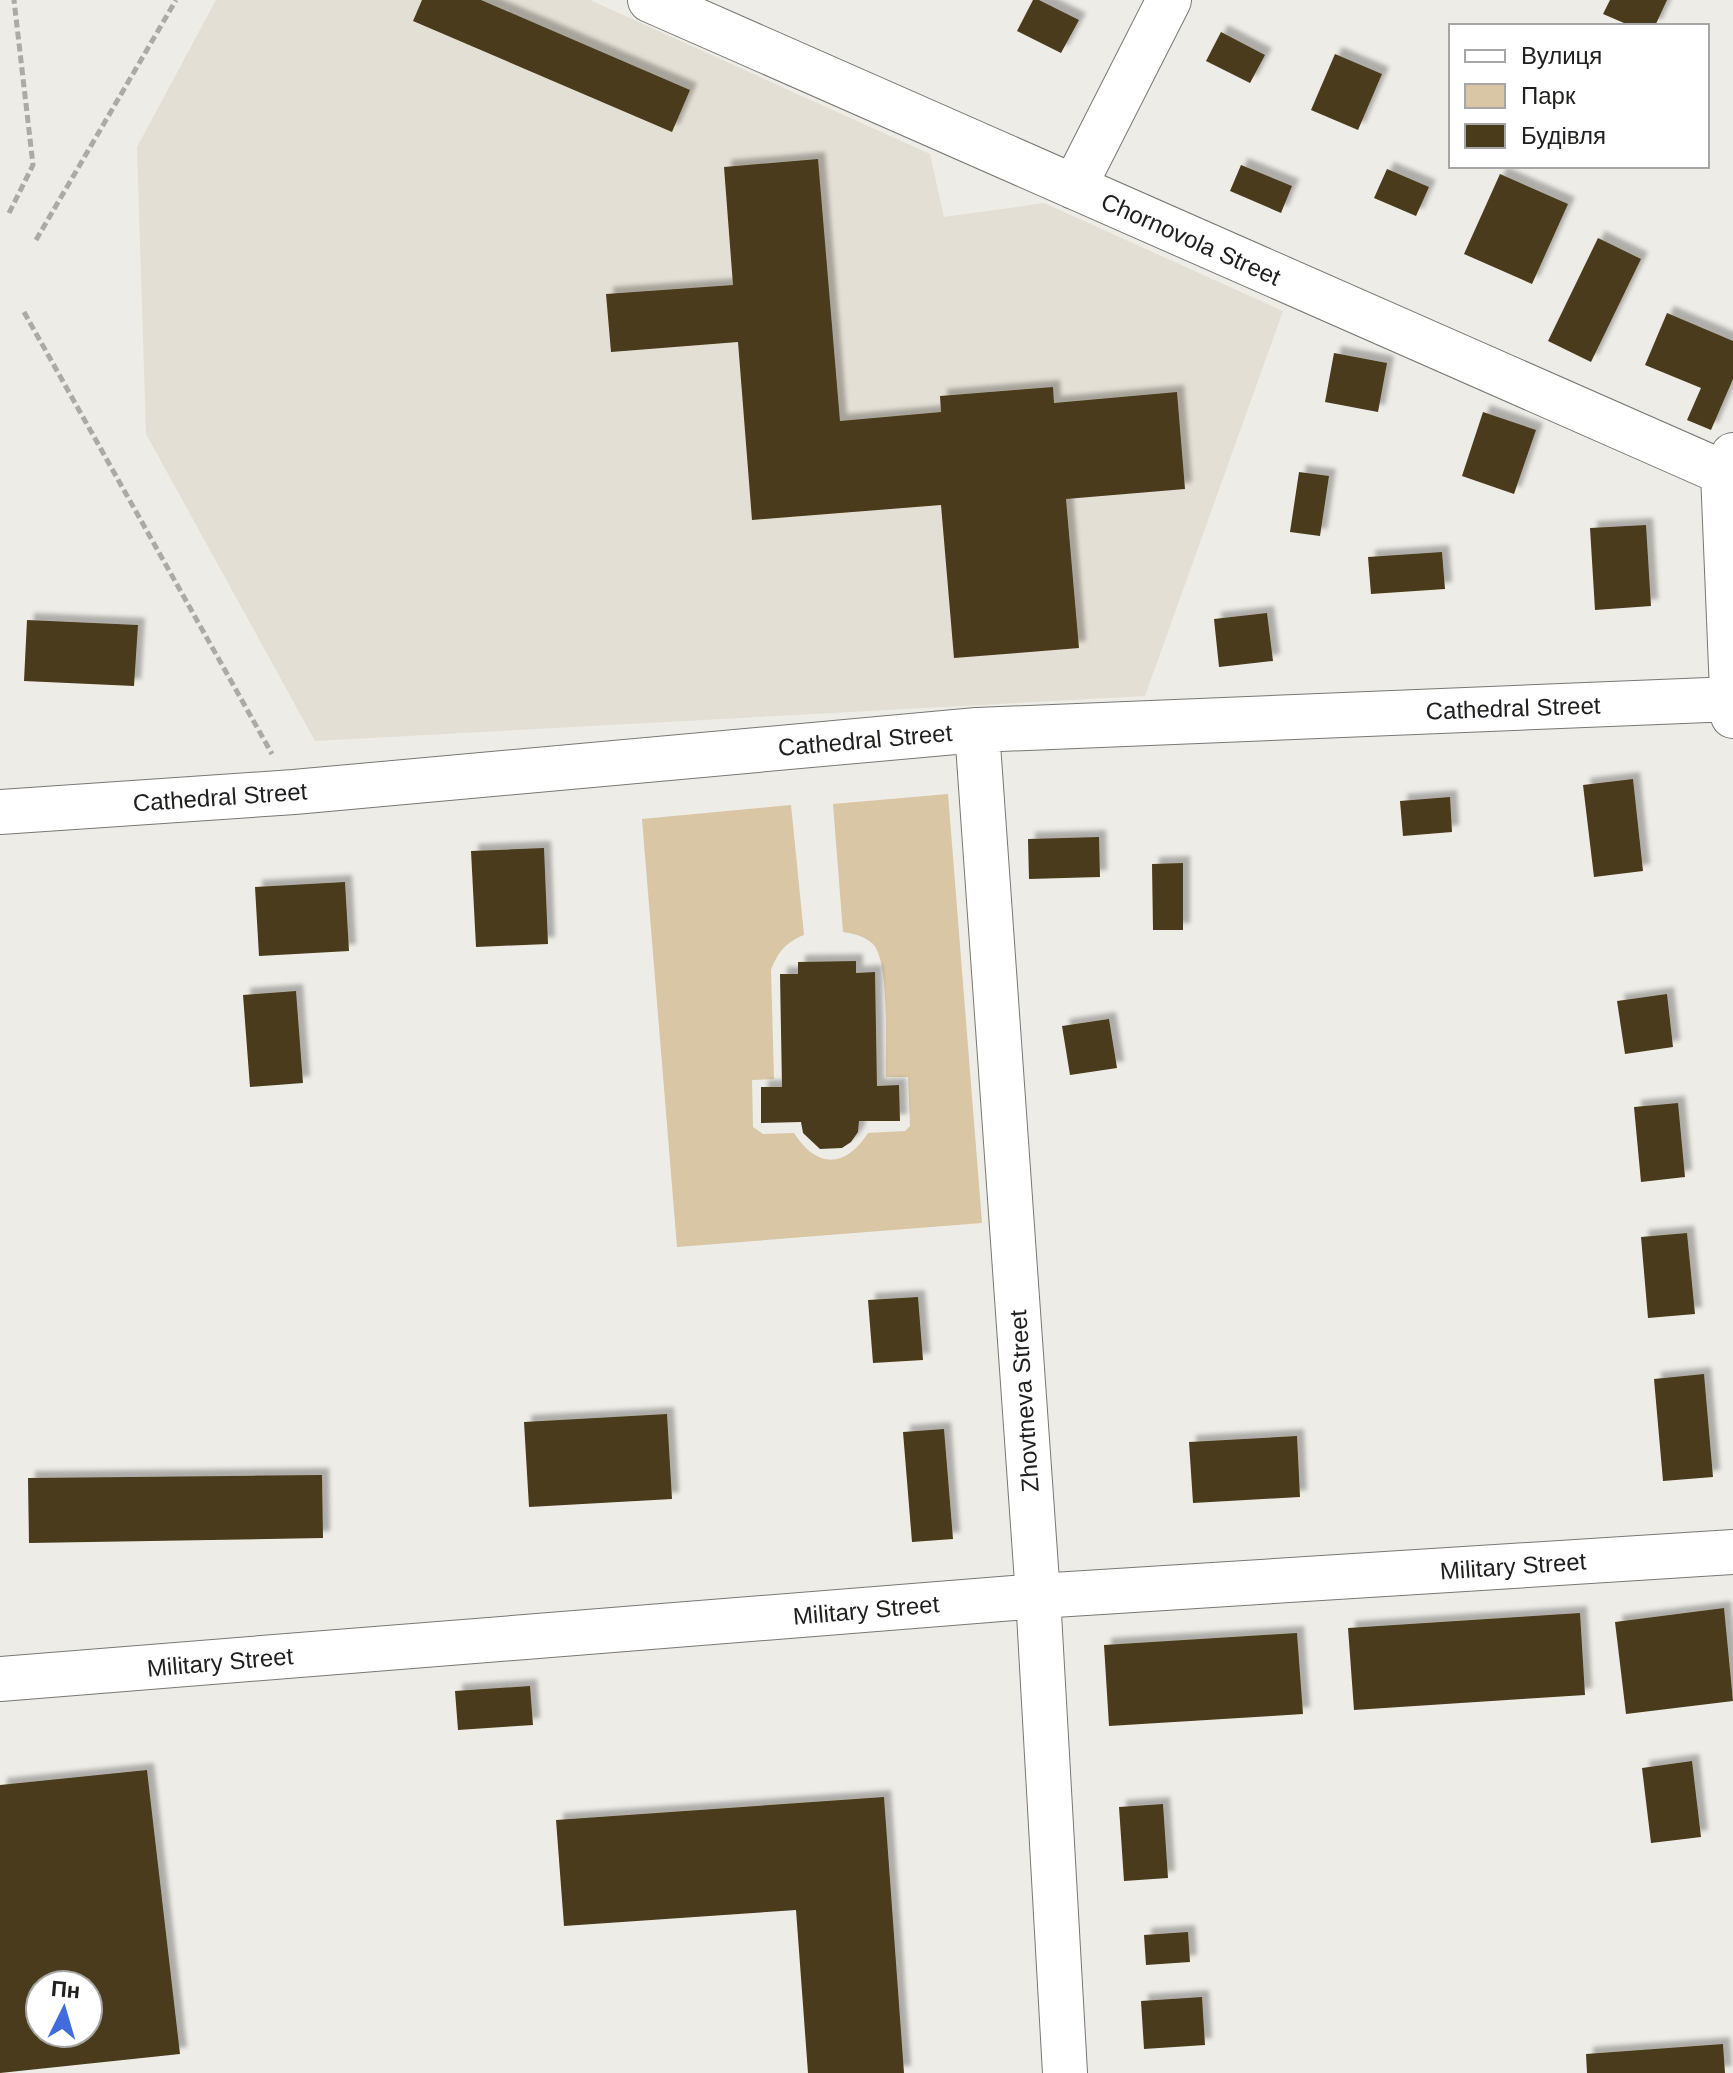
<svg xmlns="http://www.w3.org/2000/svg" width="1733" height="2073" viewBox="0 0 1733 2073" font-family="Arial,sans-serif">
<style>
.built{fill:#e4dfd4}
.green{fill:#d8c6a4}
.building{fill:#4a3b1b;fill-rule:evenodd;filter:url(#shadow)}
.lines{fill:none;stroke-linecap:round;stroke-linejoin:round}
.minor-casing{stroke:#797773;stroke-width:46}
.path{stroke:#acaaa7;stroke-width:5;stroke-dasharray:8 4;stroke-linecap:butt}
.minor{stroke:#fff;stroke-width:44}
.labels{text-anchor:middle;dominant-baseline:central;stroke-width:8;stroke-linejoin:round;paint-order:stroke}
.street-label{font-size:24px;fill:#21201f;stroke:#fff}
</style>
<defs>
<filter id="shadow"><feDropShadow dx="7" dy="-7" stdDeviation="2" flood-color="#0004"/></filter>
</defs>
<rect width="100%" height="100%" fill="#eeece7"/>
<path class="built" d="M216 0H590L930 154 944 217 1044 203 1283 311 1145 696 315 741 146 434 137 147Z"/>
<path class="green" d="M948 794 982 1223 677 1247 642 819 791 805 804 935C786 942 778 952 771 970L774 1079 752 1080 753 1127 763 1134 794 1133C816 1168 845 1169 868 1133L905 1131 910 1126 908 1077H886C885 1050 890 961 873 944 864 936 855 934 843 932L833 804Z"/>
<path class="building" d="M422 0H481L690 90 672 132 413 21Z
M1033 0H1039L1079 20 1061 53 1017 31Z
M1610 0H1667L1655 26H1631L1603 14Z
M1221 32 1265 55 1250 83 1206 61Z
M1335 54 1382 74 1358 130 1311 110Z
M818 159 840 421 941 412 940 396 1053 387 1054 403 1177 392 1185 489 1066 499 1079 648 954 658 941 505 752 520 738 342 611 352 606 294 733 285 724 167Z
M1241 165 1292 186 1281 213 1230 191Z
M1387 169 1429 187 1416 216 1374 198Z
M1500 174 1568 204 1532 284 1464 254Z
M1598 238 1641 259 1591 362 1548 341Z
M1667 313 1733 341V379L1711 430 1687 420 1701 388 1645 365Z
M1334 353 1387 363 1378 412 1325 402Z
M1483 412 1536 430 1514 494 1462 476Z
M1299 472 1329 476 1320 536 1290 532Z
M1646 525 1651 606 1595 610 1590 528Z
M1442 552 1445 589 1371 594 1368 557Z
M1267 613 1273 661 1219 667 1214 619Z
M27 620 138 625 134 686 24 681Z
M1633 779 1643 871 1594 877 1583 785Z
M1450 797 1452 832 1403 836 1400 801Z
M1099 837 1100 877 1029 879 1028 839Z
M544 848 548 944 476 947 471 851Z
M1183 863V930H1153L1152 864Z
M345 882 349 951 259 956 255 887Z
M856 961V973L875 972 877 1086 899 1085 900 1121H859L858 1132 851 1142 842 1148 820 1149 803 1133 801 1122 761 1123V1087H782L780 974H798V962Z
M296 991 303 1083 250 1087 243 995Z
M1667 994 1673 1047 1625 1054 1617 1001Z
M1109 1019 1117 1068 1070 1075 1062 1026Z
M1678 1103 1685 1177 1641 1182 1634 1107Z
M1687 1233 1695 1314 1648 1318 1641 1237Z
M918 1297 923 1360 873 1363 868 1300Z
M1704 1374 1713 1477 1663 1481 1654 1379Z
M667 1414 672 1499 529 1507 524 1422Z
M944 1429 953 1539 912 1542 903 1432Z
M1297 1436 1300 1497 1193 1503 1189 1442Z
M322 1475 323 1538 29 1543 28 1478Z
M1724 1608 1733 1701 1626 1714 1615 1622Z
M1580 1613 1585 1695 1354 1710 1348 1628Z
M1297 1633 1303 1714 1109 1726 1104 1645Z
M530 1686 533 1725 458 1730 455 1691Z
M1692 1761 1701 1837 1651 1843 1642 1768Z
M147 1770 180 2054 0 2073V1785ZM40 1985H88V2033H40Z
M884 1797 904 2073H808L796 1910 564 1926 556 1820Z
M1163 1804 1168 1878 1124 1881 1119 1807Z
M1188 1932 1190 1962 1146 1965 1144 1935Z
M1202 1997 1205 2045 1144 2049 1141 2001Z
M1723 2044 1725 2073H1587L1586 2054Z"/>
<g class="lines">
<g class="minor-casing">
<path id="minor" d="M650 0 1733 477
M1074 187 1169 0
M1733 455 1723 473 1733 716
M977 730 1038 1596 1065 2073
M0 812 294 792 977 730 1733 699
M0 1679 1038 1596 1733 1552"/>
</g>
<path class="path" d="M9 213 33 165 14 0
M36 240 176 0
M24 312 272 754"/>
<use href="#minor" class="minor"/>
</g>
<g class="labels">
<g class="street-label">
<text transform="translate(1191 239) rotate(24)">Chornovola Street</text>
<text transform="translate(1513 708) rotate(-2)">Cathedral Street</text>
<text transform="translate(865 740) rotate(-5)">Cathedral Street</text>
<text transform="translate(220 797) rotate(-4)">Cathedral Street</text>
<text transform="translate(1024 1401) rotate(-94)">Zhovtneva Street</text>
<text transform="translate(1513 1566) rotate(-4)">Military Street</text>
<text transform="translate(866 1610) rotate(-5)">Military Street</text>
<text transform="translate(220 1662) rotate(-5)">Military Street</text>
</g>
</g>
<rect x="1449" y="24" width="260" height="144" fill="#ffffff" stroke="#a6a6a5" stroke-width="2"/>
<rect x="1465" y="50" width="40" height="12" fill="#ffffff" stroke="#a6a6a5" stroke-width="2"/>
<text x="1521" y="64" font-size="24" fill="#21201f">Вулиця</text>
<rect x="1465" y="84" width="40" height="24" fill="#d8c6a4" stroke="#a6a6a5" stroke-width="2"/>
<text x="1521" y="104" font-size="24" fill="#21201f">Парк</text>
<rect x="1465" y="124" width="40" height="24" fill="#4a3b1b" stroke="#a6a6a5" stroke-width="2"/>
<text x="1521" y="144" font-size="24" fill="#21201f">Будівля</text>
<g transform="translate(64 2009) rotate(5)"><circle r="38" fill="#ffffff" stroke="#a6a6a5" stroke-width="2"/>
<path d="M0-6L14 30L0 20L-14 30Z" fill="#416cdd"/>
<text y="-12" font-size="22" font-weight="bold" text-anchor="middle" fill="#21201f">Пн</text>
</g>
</svg>
